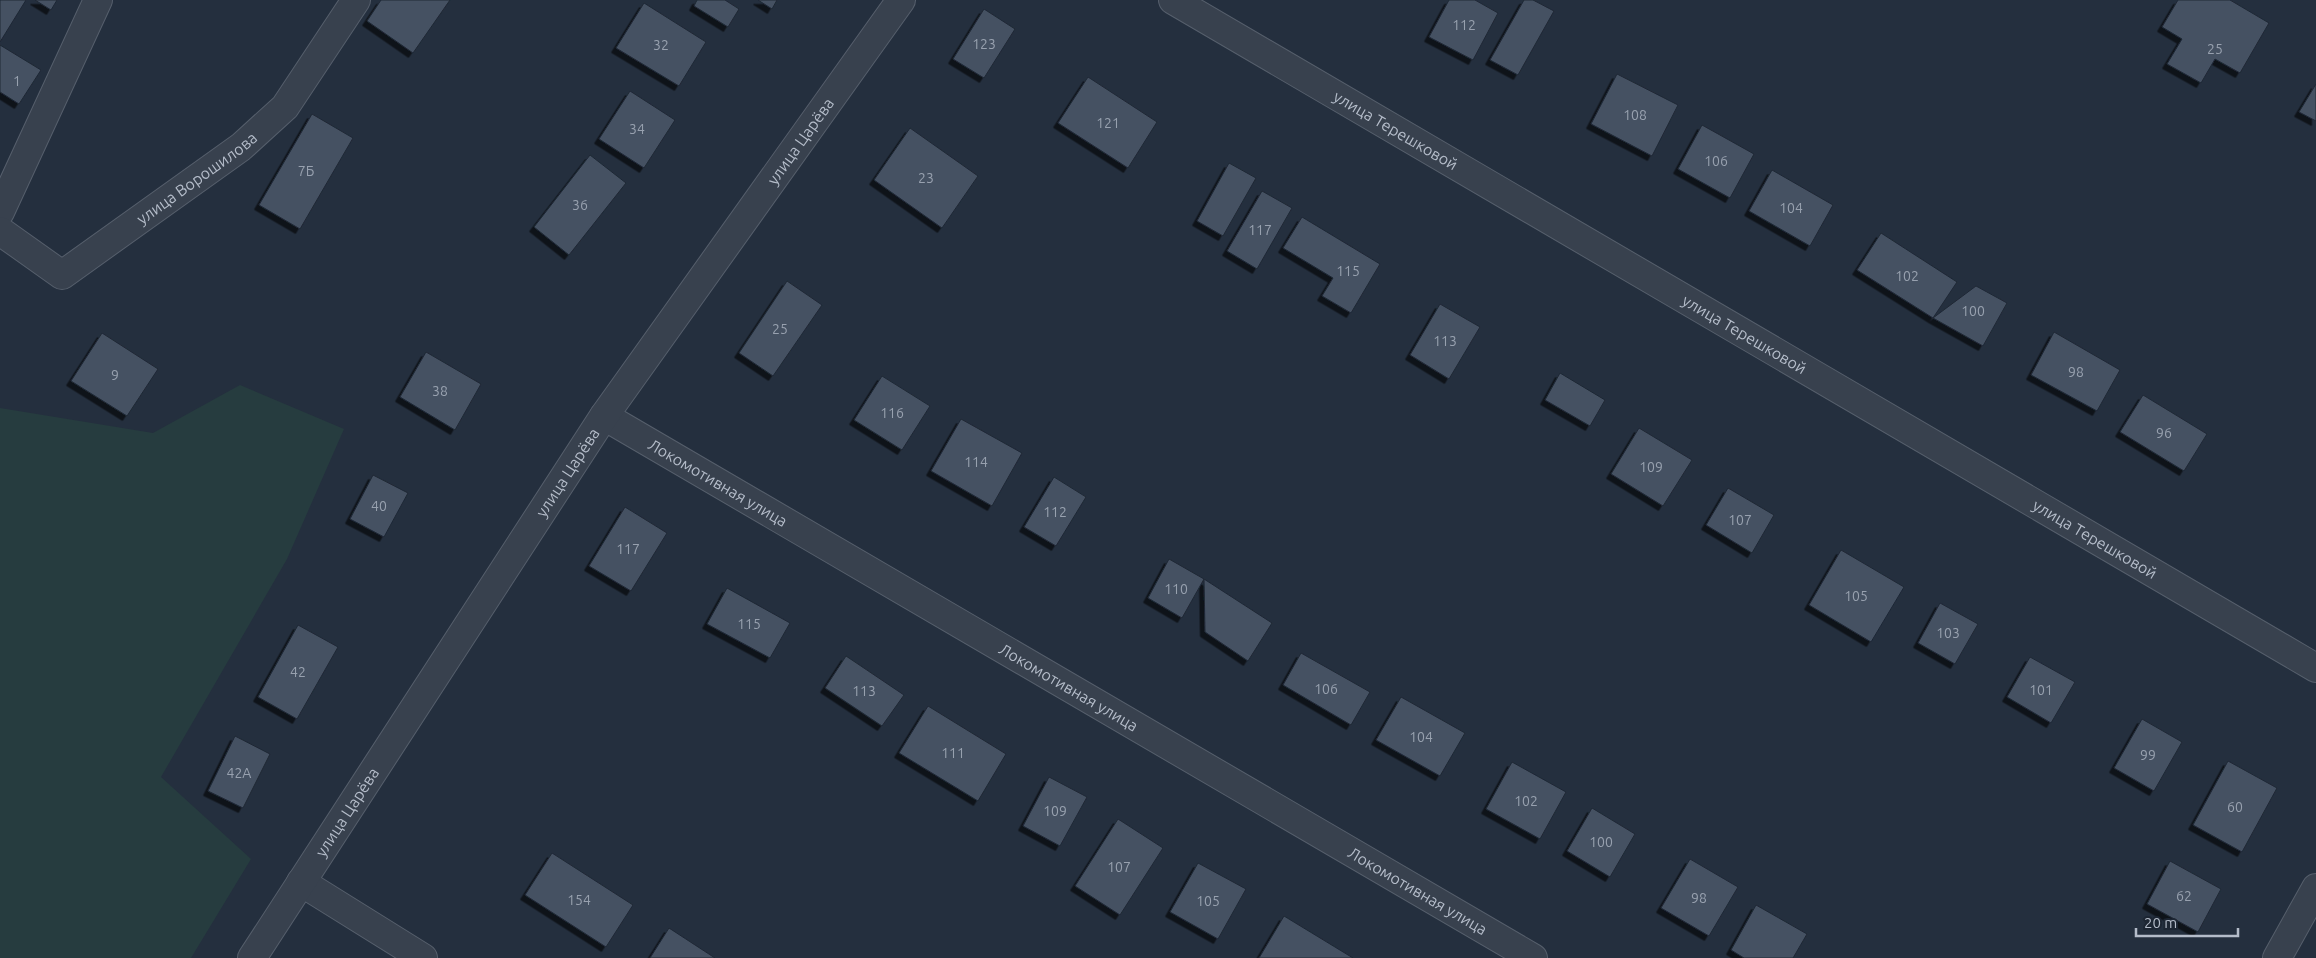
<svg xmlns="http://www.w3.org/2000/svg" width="2316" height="958" viewBox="0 0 2316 958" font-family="Ubuntu,sans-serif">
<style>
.green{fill:#263c3f}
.building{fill:#455162;stroke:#1f2835;filter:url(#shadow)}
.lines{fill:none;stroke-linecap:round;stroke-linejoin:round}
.minor-casing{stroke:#565f6c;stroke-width:30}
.minor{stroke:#38414e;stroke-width:28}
.labels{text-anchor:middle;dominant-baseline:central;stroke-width:4;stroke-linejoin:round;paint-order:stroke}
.number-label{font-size:14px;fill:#98a1af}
.street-label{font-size:16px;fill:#b4bcc9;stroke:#1d2633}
</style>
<defs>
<filter id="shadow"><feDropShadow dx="-4.5" dy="4.5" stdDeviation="0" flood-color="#0009"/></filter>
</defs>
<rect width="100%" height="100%" fill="#242f3e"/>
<path class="green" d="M240 385 344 429 287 559 161 777 251 859 191 958H0V408L153 433Z"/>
<path class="building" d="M0 0H26L0 42Z
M35 0H57L51 10Z
M381 0H450L413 53 367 21Z
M697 0H725L739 9 728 27 694 6Z
M758 0H777L772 9Z
M1449 0H1475L1498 13 1473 60 1429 37Z
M1524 0H1533L1554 11 1518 75 1490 60Z
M2178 0H2230L2269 23 2240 73 2215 59 2201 83 2167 64 2182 39 2162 27Z
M644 3 706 42 679 86 616 48Z
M984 9 1015 29 984 78 953 59Z
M0 45 41 70 19 104 0 92Z
M1617 74 1678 105 1652 156 1591 124Z
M1088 77 1157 122 1128 168 1058 123Z
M2316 84V121L2299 112Z
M630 91 675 120 644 168 599 139Z
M312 114 353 138 300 229 259 205Z
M1702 125 1754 154 1730 198 1678 169Z
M910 128 978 176 942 228 874 180Z
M590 155 626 183 569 255 534 227Z
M1229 163 1256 178 1223 236 1197 221Z
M1772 170 1833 205 1810 246 1749 211Z
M1262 191 1292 208 1257 269 1227 251Z
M1302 217 1380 264 1351 313 1322 296 1333 278 1283 248Z
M1881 233 1957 282 1933 318 1857 270Z
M787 281 822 305 773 376 739 353Z
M1976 286 2007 303 1983 346 1933 318Z
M1440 304 1480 327 1449 379 1410 355Z
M2054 332 2120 370 2097 411 2031 375Z
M102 333 158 369 127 416 71 381Z
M426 352 481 384 455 430 400 397Z
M1560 373 1605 400 1590 426 1545 400Z
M882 376 930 406 902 450 854 420Z
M2143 395 2207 434 2184 471 2120 432Z
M961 419 1022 453 992 506 931 471Z
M1639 428 1692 460 1663 506 1611 474Z
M373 475 408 493 384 537 350 519Z
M1054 477 1086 497 1056 546 1024 527Z
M1728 488 1774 515 1752 553 1706 525Z
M625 507 667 533 631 591 589 566Z
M1841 550 1904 587 1871 642 1809 605Z
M1169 559 1204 579 1182 618 1148 598Z
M1204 579 1272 623 1248 661 1205 632Z
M727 588 790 623 770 658 707 624Z
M1940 603 1978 624 1955 664 1918 643Z
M298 625 338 647 297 719 258 697Z
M1301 653 1370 692 1351 725 1283 685Z
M846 656 904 695 882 726 825 688Z
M2030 657 2075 682 2051 723 2007 697Z
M1401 697 1465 733 1440 776 1376 740Z
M928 706 1006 754 978 801 899 753Z
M2142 719 2182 742 2154 791 2114 768Z
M235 736 270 754 243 808 208 791Z
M2228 761 2277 788 2242 852 2193 825Z
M1512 762 1566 792 1540 839 1486 809Z
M1049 777 1087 797 1060 846 1023 826Z
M1592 808 1635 834 1610 877 1567 851Z
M1118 819 1163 848 1120 915 1075 886Z
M552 853 633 905 606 947 525 895Z
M1690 859 1738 887 1709 936 1661 908Z
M2170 861 2221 889 2198 932 2147 904Z
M1198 863 1246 889 1218 939 1170 912Z
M1756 905 1807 934 1793 958H1744L1731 950Z
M1284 916 1353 958H1259Z
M669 928 715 958H650Z"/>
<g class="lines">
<g class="minor-casing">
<g id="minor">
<path id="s1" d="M1173 0 2316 668"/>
<path d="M0 212 98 0"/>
<path id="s2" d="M0 231 62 275 241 147 285 107 356 0"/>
<path id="s3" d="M604 416 1533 958"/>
<path d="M301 882 423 958"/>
<path id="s4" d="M252 958 604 416 901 0"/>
<path d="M2277 958 2316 888"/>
</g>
</g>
<use href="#minor" class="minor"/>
</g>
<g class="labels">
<g class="number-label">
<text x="1464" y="25">112</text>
<text x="984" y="44">123</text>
<text x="661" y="45">32</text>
<text x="2215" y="49">25</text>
<text x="17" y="81">1</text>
<text x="1635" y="115">108</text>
<text x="1108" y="123">121</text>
<text x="637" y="129">34</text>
<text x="1716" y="161">106</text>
<text x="306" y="171">7Б</text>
<text x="926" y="178">23</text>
<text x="580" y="205">36</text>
<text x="1791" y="208">104</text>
<text x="1260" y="230">117</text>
<text x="1348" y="271">115</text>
<text x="1907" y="276">102</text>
<text x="1973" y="311">100</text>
<text x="780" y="329">25</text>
<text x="1445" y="341">113</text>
<text x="2076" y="372">98</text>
<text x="115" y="375">9</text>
<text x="440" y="391">38</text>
<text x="892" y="413">116</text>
<text x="2164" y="433">96</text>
<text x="976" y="462">114</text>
<text x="1651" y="467">109</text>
<text x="379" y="506">40</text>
<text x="1055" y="512">112</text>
<text x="1740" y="520">107</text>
<text x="628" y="549">117</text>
<text x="1176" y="589">110</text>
<text x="1856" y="596">105</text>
<text x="749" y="624">115</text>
<text x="1948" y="633">103</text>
<text x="298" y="672">42</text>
<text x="1326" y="689">106</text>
<text x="2041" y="690">101</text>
<text x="864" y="691">113</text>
<text x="1421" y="737">104</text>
<text x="953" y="753">111</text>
<text x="2148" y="755">99</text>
<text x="239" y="773">42А</text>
<text x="1526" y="801">102</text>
<text x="2235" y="807">60</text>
<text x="1055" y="811">109</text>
<text x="1601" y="842">100</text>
<text x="1119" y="867">107</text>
<text x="2184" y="896">62</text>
<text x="1699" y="898">98</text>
<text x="579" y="900">154</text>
<text x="1208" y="901">105</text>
</g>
<g class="street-label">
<text stroke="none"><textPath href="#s1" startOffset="258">улица Терешковой</textPath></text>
<text stroke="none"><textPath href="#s4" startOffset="984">улица Царёва</textPath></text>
<text stroke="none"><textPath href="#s2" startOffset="242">улица Ворошилова</textPath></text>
<text stroke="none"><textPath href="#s1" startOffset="662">улица Терешковой</textPath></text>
<text stroke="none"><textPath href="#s4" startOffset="579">улица Царёва</textPath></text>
<text stroke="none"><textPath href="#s3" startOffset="132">Локомотивная улица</textPath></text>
<text stroke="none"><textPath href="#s1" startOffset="1068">улица Терешковой</textPath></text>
<text stroke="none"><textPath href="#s3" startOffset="538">Локомотивная улица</textPath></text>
<text stroke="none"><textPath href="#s4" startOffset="174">улица Царёва</textPath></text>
<text stroke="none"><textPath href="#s3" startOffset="942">Локомотивная улица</textPath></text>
</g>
</g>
<path d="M2136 928v8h102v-8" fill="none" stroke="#b4bcc9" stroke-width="2.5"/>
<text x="2144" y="928" font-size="15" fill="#b4bcc9" stroke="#1d2633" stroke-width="4" paint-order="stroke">20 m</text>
</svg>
